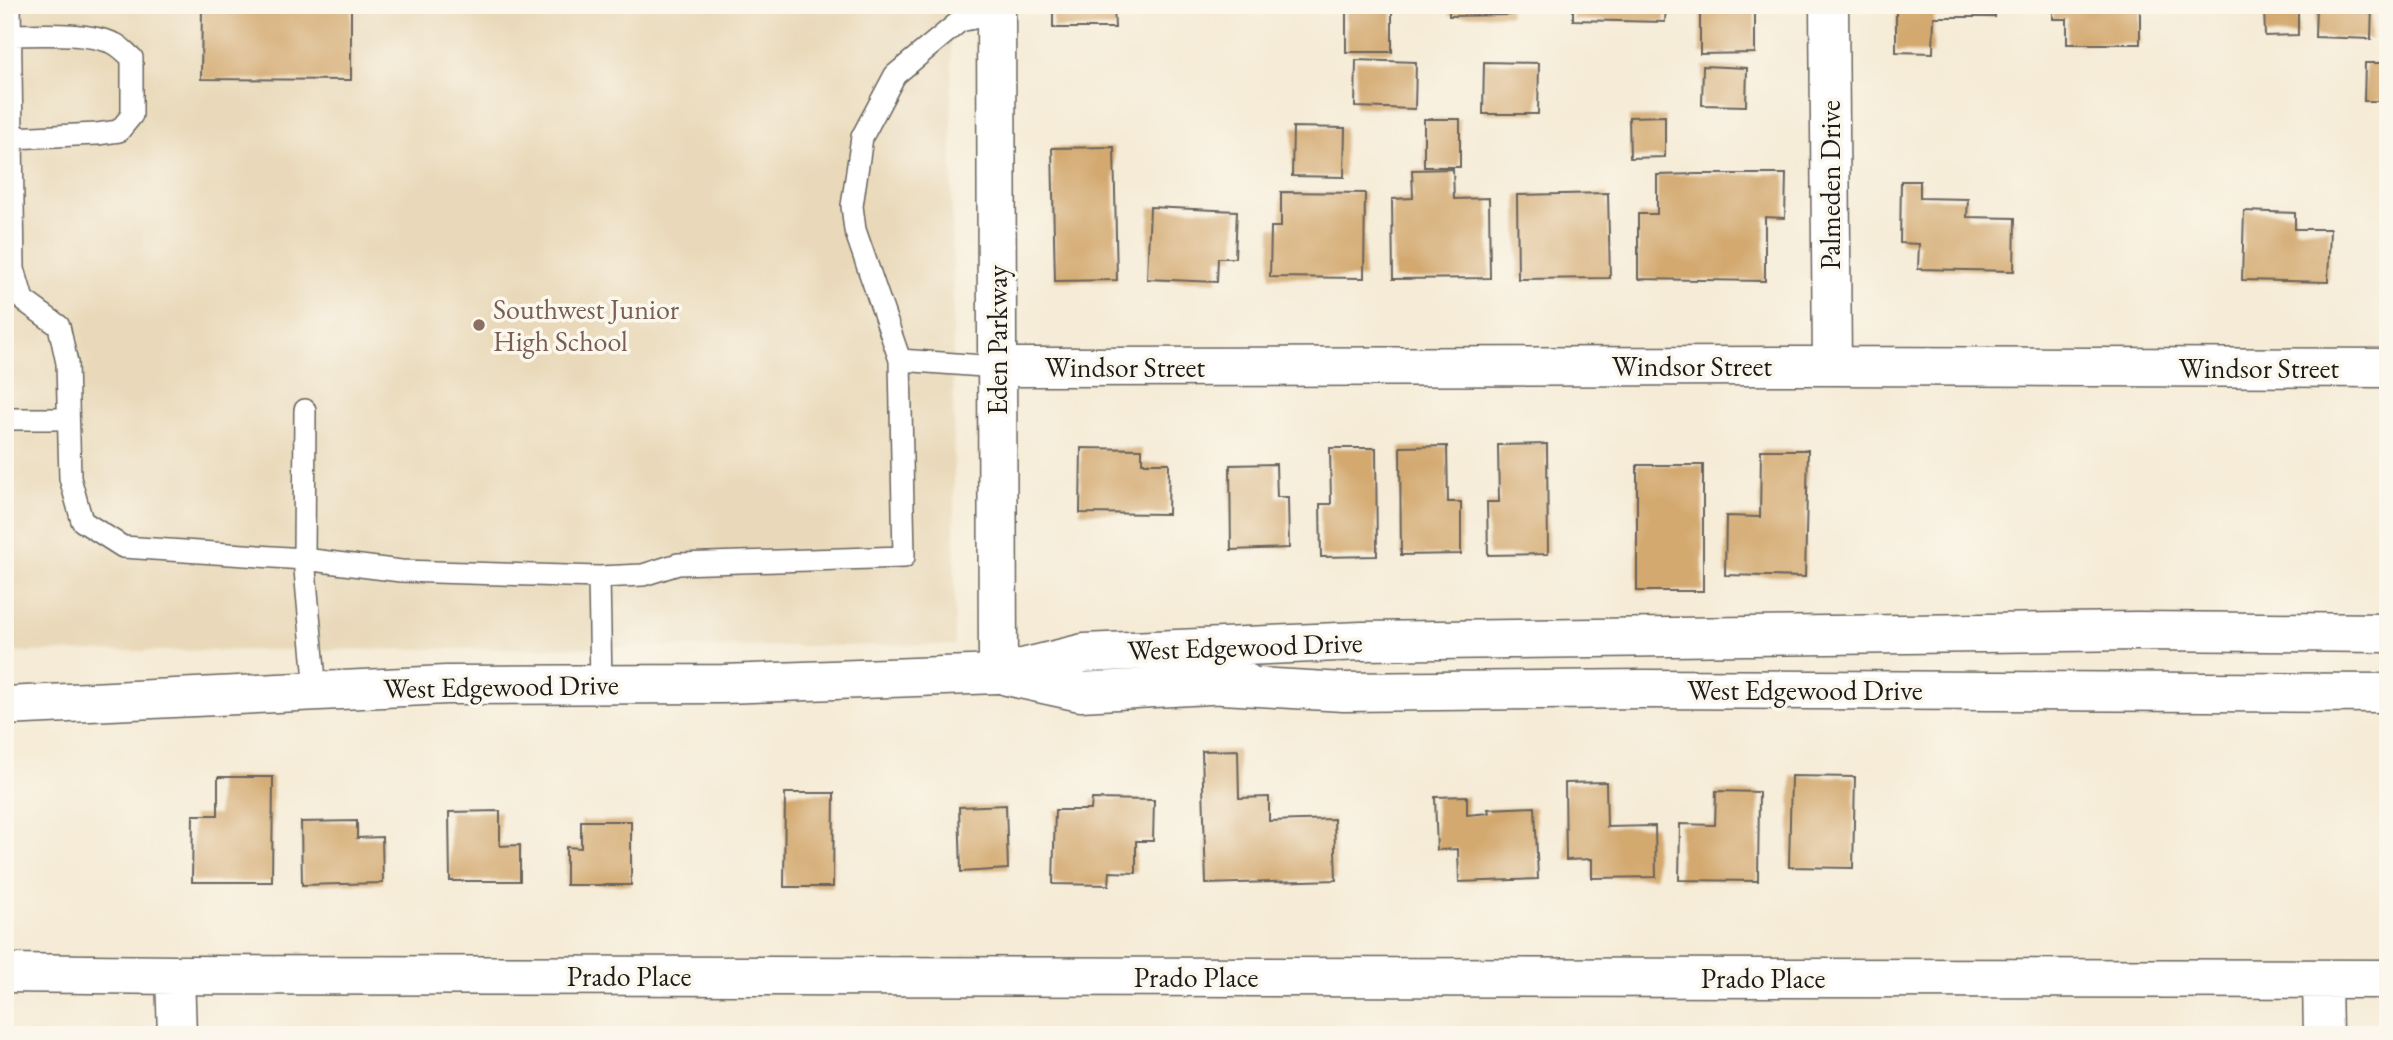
<svg xmlns="http://www.w3.org/2000/svg" width="2393" height="1040" viewBox="0 0 2393 1040" font-family="'EB Garamond',serif">
<style>
.built{fill:#e9d9ba}
.building{fill:#d3a970}
.lines{fill:none;stroke-linecap:round;stroke-linejoin:round}
.service-casing{stroke:#68645d;stroke-width:24}
.minor-casing{stroke:#68645d;stroke-width:41}
.service{stroke:#fff;stroke-width:21}
.minor{stroke:#fff;stroke-width:38}
.education-dot{fill:#8d6e63;stroke:#fbf7ec;stroke-width:2.5}
.labels{text-anchor:middle;dominant-baseline:central;stroke-width:7;stroke-linejoin:round;paint-order:stroke}
.street-label{font-size:28px;fill:#1c1c1c;stroke:#fbf7ec}
.education-label{font-size:28px;fill:#785e54;stroke:#fbf7ec;text-anchor:start}
</style>
<rect width="100%" height="100%" fill="#fbf7ec"/>
<filter id="ink" filterUnits="userSpaceOnUse"><feTurbulence type="fractalNoise" baseFrequency=".0143" numOctaves="2"/><feDisplacementMap in="SourceGraphic" scale="14" xChannelSelector="R" yChannelSelector="G"/><feConvolveMatrix kernelMatrix="1 2 1 2 8 2 1 2 1" color-interpolation-filters="sRGB"/></filter>
<filter id="wash" filterUnits="userSpaceOnUse"><feTurbulence type="fractalNoise" baseFrequency=".00686" numOctaves="4" result="noise"/><feDisplacementMap in="SourceGraphic" scale="28" xChannelSelector="R" yChannelSelector="G"/><feGaussianBlur stdDeviation="1.57" result="paint"/><feColorMatrix in="noise" values="0 0 0 0 0 0 0 0 0 0 0 0 0 0 0 0 0 1.4 0 .05"/><feComposite in="paint" operator="in"/></filter>
<g filter="url(#wash)">
<rect width="100%" height="100%" fill="#f5ebd6"/>
<path class="built" d="M5 5H951L955 645 5 652Z"/>
<g id="blocks">
<path class="building" d="M202 5H351V80L201 79Z
M1053 5H1114L1115 28H1053Z
M1147 5H1214V11L1147 10Z
M1346 5H1392V52H1346Z
M1449 5H1509L1510 15 1449 16Z
M1573 5H1666L1665 22 1573 20Z
M1700 5H1755V53L1700 54Z
M1896 5H1995V17H1934L1933 53 1896 52Z
M2053 5H2140V44H2067V19H2053Z
M2264 5H2298V35L2265 36Z
M2316 5H2372L2371 39 2315 37Z
M1356 60 1416 62 1415 109 1355 107Z
M1484 62 1539 63 1538 114H1483Z
M2365 63H2388V101H2364Z
M1703 66 1747 68 1746 106 1702 105Z
M1665 116V157L1630 158 1629 117Z
M1424 119H1460V167H1424Z
M1293 127 1345 128 1344 177 1292 176Z
M1114 147 1117 280 1055 281 1052 148Z
M1453 169 1454 199 1489 198 1490 278 1393 279 1392 199 1413 198 1412 170Z
M1697 174H1786L1785 218 1765 217V281L1638 279V214H1657V175Z
M1901 181H1920V198L1968 199 1967 217 2015 218 2014 271 1918 269 1919 244 1900 243Z
M1281 192 1365 193 1364 278 1270 277 1271 227H1281Z
M1608 193 1610 278 1518 279 1517 195Z
M1150 207 1237 211 1235 258H1218L1217 282 1147 279Z
M2244 211 2295 213V229H2330L2328 282 2242 280Z
M1547 444 1548 554 1488 555 1487 502H1499L1498 445Z
M1447 446 1448 502H1461V554L1401 555 1400 447Z
M1081 448 1142 449V463H1169L1168 514 1080 513Z
M1330 448H1376L1377 556 1321 557 1320 504H1331Z
M1761 450H1808L1805 577 1725 575 1726 516 1760 517Z
M1276 464 1277 497H1288L1289 548 1231 550 1230 465Z
M1637 465H1703V591H1637Z
M1238 750 1239 798 1269 797V821L1334 819 1336 880 1206 884 1202 751Z
M1791 776 1855 777 1853 868 1789 867Z
M218 777H273L272 882H192L193 815H218Z
M1606 782 1607 827 1655 826 1656 877 1592 878V859L1566 860 1565 783Z
M1716 791 1759 792 1758 881 1679 880 1680 824 1715 825Z
M785 793H834L833 887H784Z
M1467 796V815L1489 813 1488 809 1535 807 1538 879 1459 882 1458 849 1437 850 1435 797Z
M1092 799 1154 800 1153 841H1136V873L1110 872 1109 885 1053 884 1055 810H1091Z
M1006 805 1008 869 961 872 959 807Z
M500 811V846L520 845V881H450L449 812Z
M357 821V838L382 837 383 883 302 885 301 822Z
M581 821H631V885H566V847L581 848Z"/>
</g>
</g>
<g filter="url(#ink)">
<use href="#blocks" fill-opacity="0" stroke="#68645d" stroke-width="2"/>
<g class="lines">
<g class="service-casing">
<path id="service" d="M10 5 14 269 23 300 59 326 67 363 70 478 82 521 123 547 304 559 401 571 599 577 643 575 678 564 904 557 900 360 855 230 852 206 862 137 895 75 960 21 996 13
M5 35C37 35 86 31 115 44 121 47 126 53 132 58V115L119 131 97 134 12 138
M900 360 997 367
M305 410 304 559 316 691
M5 419H68
M599 577 601 684"/>
</g>
<g class="minor-casing">
<path id="minor" d="M996 5 998 674
M1829 5 1832 366
M997 367 1832 366 2388 368
M1007 676 1080 692 1246 683
M1222 685 1344 692 1644 689 2388 693
M5 706 446 685 723 684 998 674 1084 653 1362 641 2137 631 2388 633
M5 973 175 975 2388 979
M175 975 177 1035
M2322 979 2323 1035"/>
</g>
<use href="#service" class="service"/>
<use href="#minor" class="minor"/>
</g>
</g>
<circle class="education-dot" cx="479" cy="325" r="7"/>
<g class="labels">
<g class="street-label">
<text transform="translate(1830 185) rotate(-90)">Palmeden Drive</text>
<text transform="translate(997 340) rotate(-90)">Eden Parkway</text>
<text x="1692" y="366">Windsor Street</text>
<text x="1125" y="367">Windsor Street</text>
<text x="2259" y="368">Windsor Street</text>
<text transform="translate(1245 646) rotate(-2)">West Edgewood Drive</text>
<text transform="translate(501 686) rotate(-1)">West Edgewood Drive</text>
<text x="1805" y="690">West Edgewood Drive</text>
<text x="629" y="976">Prado Place</text>
<text x="1196" y="977">Prado Place</text>
<text x="1763" y="978">Prado Place</text>
</g>
<g class="education-label">
<text x="493" y="309">Southwest Junior<tspan x="493" dy="32">High School</tspan></text>
</g>
</g>
<rect width="2393" height="1040" fill="none" stroke="#fbf7ec" stroke-width="28"/>
</svg>
